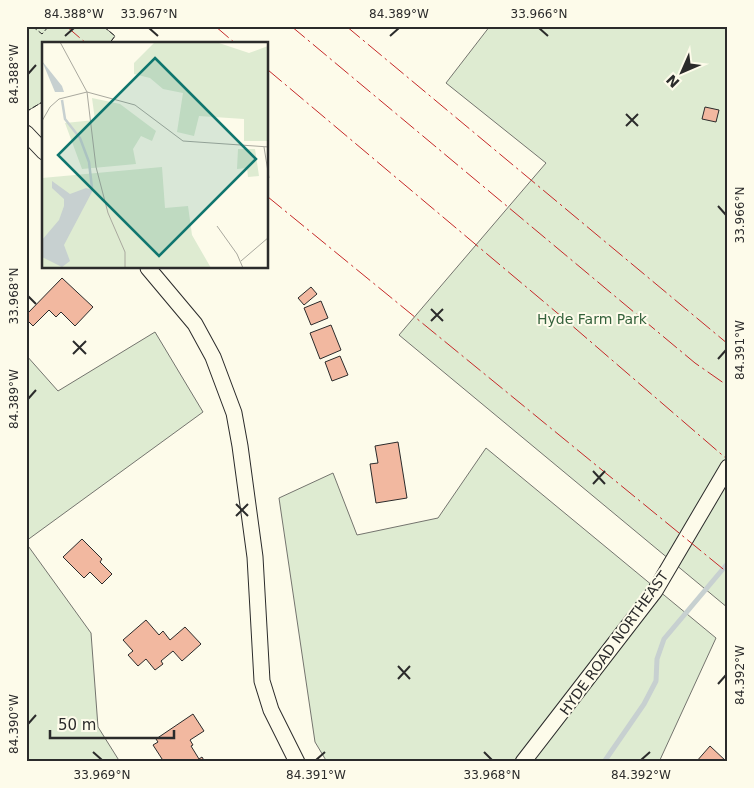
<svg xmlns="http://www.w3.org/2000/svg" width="754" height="788" viewBox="0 0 754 788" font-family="'DejaVu Sans',sans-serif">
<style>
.green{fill:#deebd1;stroke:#74746e}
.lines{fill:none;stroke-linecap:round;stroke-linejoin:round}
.stream{stroke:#c7d0d0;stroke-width:5}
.building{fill:#f2b8a0;stroke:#2b2b2b}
.minor-casing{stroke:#2b2b2b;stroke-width:17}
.minor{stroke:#fdfbea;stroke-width:15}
.fence{stroke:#2b2b2b;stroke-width:1;stroke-dasharray:6 2.5;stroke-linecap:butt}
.power{stroke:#c62828;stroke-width:1;stroke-dasharray:18 4 2.5 4;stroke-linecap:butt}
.ticks{fill:none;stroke:#2b2b2b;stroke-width:2}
.labels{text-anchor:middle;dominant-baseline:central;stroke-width:4;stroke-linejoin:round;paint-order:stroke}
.park-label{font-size:14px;fill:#34623c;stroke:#fdfbea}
.street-label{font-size:14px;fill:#2b2b2b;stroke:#fdfbea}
.inset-river{fill:none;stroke:#c7d0d0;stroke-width:2.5}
.inset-road{fill:none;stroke:#a9a89e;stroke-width:1}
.view{fill:#0f766e;fill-opacity:0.15;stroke:#0f766e;stroke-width:2.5}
.inset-edge{fill:none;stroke:#2b2b2b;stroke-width:2.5}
.neatline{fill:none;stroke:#2b2b2b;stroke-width:2}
.ticks-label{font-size:12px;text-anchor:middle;fill:#2b2b2b}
</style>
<rect width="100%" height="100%" fill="#fdfbea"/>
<path class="green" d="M26 26H103L115 36 109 44H44V101L29 110 26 107Z
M490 26H728V608L399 335 546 163 446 83Z
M155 332 203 412 26 541V355L58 391Z
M486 448 716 638 659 762H327L315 742 279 498 333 473 357 535 438 518Z
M26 543 91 633 98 727 120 762H26Z"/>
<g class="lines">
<path class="stream" d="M604 762 644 704 656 681 657 659 664 639 728 563"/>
</g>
<path class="building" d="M705 107 719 110 716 122 702 119Z
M62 278 93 307 75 326 61 312 56 317 49 310 33 326 26 319V315Z
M311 287 317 294 304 305 298 298Z
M321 301 328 318 311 325 304 308Z
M331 325 341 350 320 359 310 333Z
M340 356 348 375 332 381 325 362Z
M398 442 407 498 376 503 370 464 378 463 375 446Z
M82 539 102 559 100 562 112 574 102 584 90 572 84 578 63 557Z
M146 620 159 635 163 631 170 640 185 627 201 644 182 661 173 651 161 661 163 664 155 670 146 659 138 666 128 655 133 651 123 640Z
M193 714 204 731 190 740 193 745 191 746 199 759 202 757 205 762H164L153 745 158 742 156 739Z
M710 746 727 762H696Z"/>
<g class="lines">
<g class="minor-casing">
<path id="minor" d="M26 133 44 152
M148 268 195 324 213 357 234 413 240 446 255 557 262 681 271 710 297 762
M523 762 655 591 728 467"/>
</g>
<use href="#minor" class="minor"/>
<path class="fence" d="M32 26 42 34 49 26
M103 26 115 36 109 44
M26 107 29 110 44 101"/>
<path class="power" d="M66 26 87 44
M215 26 236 44
M291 26 695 363 728 386
M346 26 728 344
M268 70 562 317 728 460
M268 197 728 573"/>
</g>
<path class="ticks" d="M149 28 158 36M539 28 548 36M65 36 74 28M390 36 399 28M28 74 36 65M626 114 638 126M626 126 638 114M718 206 726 215M28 296 36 304M431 309 443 321M431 321 443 309M73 341 86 354M73 354 86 341M718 359 726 350M28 399 36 390M593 471 605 484M593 484 605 471M236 504 248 516M236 516 248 504M398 666 410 679M398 679 410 666M718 684 726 675M28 724 36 715M93 752 102 760M484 752 492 760M316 760 325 752M641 760 650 752"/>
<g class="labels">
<g class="park-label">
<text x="592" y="319">Hyde Farm Park</text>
</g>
<g class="street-label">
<text transform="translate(614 643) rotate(-54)">HYDE ROAD NORTHEAST</text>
</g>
</g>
<g transform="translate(42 42)">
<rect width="226" height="226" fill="#fdfbea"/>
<path d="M113 0H174L207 11 226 4V99H202V77L157 74 152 94 135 90 141 51 121 47 108 36 92 32V21ZM50 56 78 62 114 89 110 99 99 94 91 107 94 122 40 127 23 81 53 78ZM196 107H213L217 134 206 135 205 126 195 127ZM120 125 123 166 146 164 150 193 169 226H0V136Z" fill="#deebd1"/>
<path d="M0 19 20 44 22 50H13ZM10 139 28 152 44 146 51 148 22 203 28 219 20 225 0 215V198L17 178 22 164V157L10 146Z" fill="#c7d0d0"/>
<path class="inset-river" d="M20 58 23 77 38 96 47 120 50 146"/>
<path class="inset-road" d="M18 0 45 50 54 125 66 171 83 210V226M0 79 8 65 17 57 45 50 93 63 141 99 227 105M222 105 227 136M175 184 195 212 201 226M199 219 227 195"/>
<path class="view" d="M113 16 214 117 117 214 16 113Z"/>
<rect width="226" height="226" class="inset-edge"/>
</g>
<rect width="754" height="788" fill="none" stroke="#fdfbea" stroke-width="55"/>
<g transform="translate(682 72) rotate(225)" stroke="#fdfbea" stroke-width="4" paint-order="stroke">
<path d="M0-4L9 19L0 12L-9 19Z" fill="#2b2b2b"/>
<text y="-8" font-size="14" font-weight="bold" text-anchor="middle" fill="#2b2b2b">N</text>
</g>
<path d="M50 730v8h124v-8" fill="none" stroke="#2b2b2b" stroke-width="2.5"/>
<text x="58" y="730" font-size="15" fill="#2b2b2b" stroke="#fdfbea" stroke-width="4" paint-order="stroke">50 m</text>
<rect x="28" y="28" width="698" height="732" class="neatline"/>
<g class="ticks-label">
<text x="74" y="18">84.388°W</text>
<text x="149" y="18">33.967°N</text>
<text x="399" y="18">84.389°W</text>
<text x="539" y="18">33.966°N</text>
<text transform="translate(14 74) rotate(-90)" y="4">84.388°W</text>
<text transform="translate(740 215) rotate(-90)" y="4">33.966°N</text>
<text transform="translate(14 296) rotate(-90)" y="4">33.968°N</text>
<text transform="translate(740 350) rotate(-90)" y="4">84.391°W</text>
<text transform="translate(14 399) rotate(-90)" y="4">84.389°W</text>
<text transform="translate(740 675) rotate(-90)" y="4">84.392°W</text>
<text transform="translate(14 724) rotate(-90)" y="4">84.390°W</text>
<text x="102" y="779">33.969°N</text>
<text x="316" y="779">84.391°W</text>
<text x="492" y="779">33.968°N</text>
<text x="641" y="779">84.392°W</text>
</g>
</svg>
